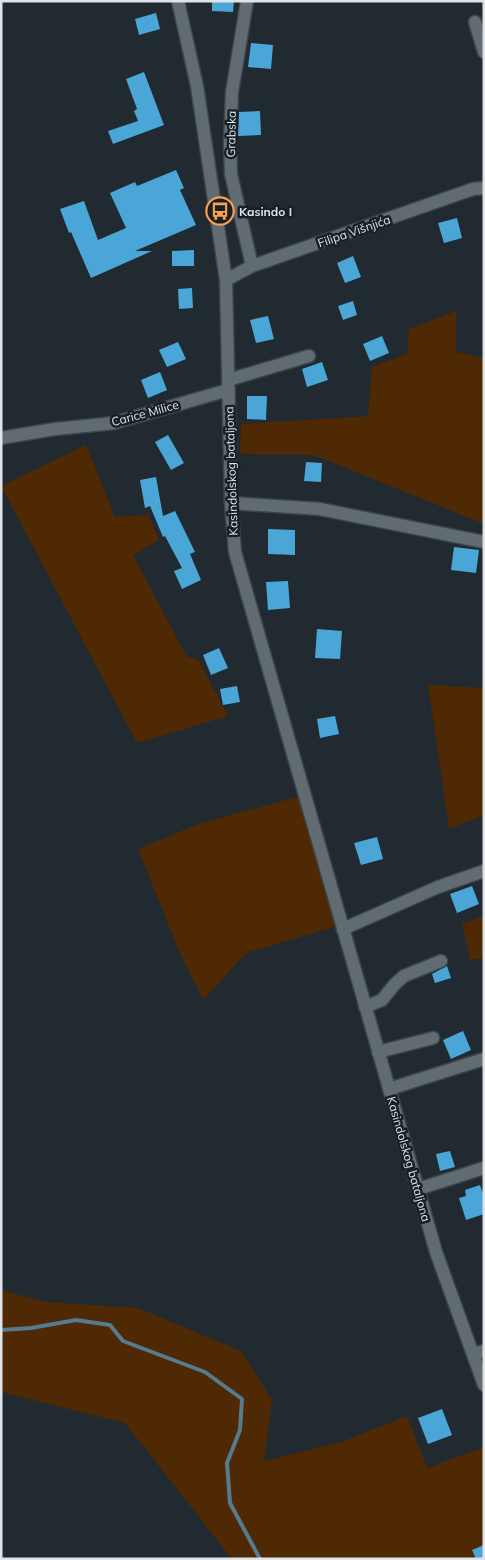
<svg xmlns="http://www.w3.org/2000/svg" width="485" height="1560" viewBox="0 0 485 1560" font-family="Mulish,sans-serif">
<style>
.green{fill:#4e2903}
.lines{fill:none;stroke-linecap:round;stroke-linejoin:round}
.stream{stroke:#567a8e;stroke-width:4}
.building{fill:#49a6d6}
.street-casing{stroke:#3d454a;stroke-width:15}
.secondary-casing{stroke:#3d454a;stroke-width:15}
.street{stroke:#606b72;stroke-width:12}
.secondary{stroke:#606b72;stroke-width:12}
.labels{text-anchor:middle;dominant-baseline:central;stroke-width:5;stroke-linejoin:round;paint-order:stroke}
.street-label{font-size:12px;fill:#dee4e8;stroke:#172026}
.poi-label{font-size:12px;font-weight:bold;fill:#dee4e8;stroke:#172026;text-anchor:start}
</style>
<rect width="100%" height="100%" fill="#212a30"/>
<path class="green" d="M456 311V352L484 358V524L314 455 240 454 241 424 368 416 372 367 407 354 409 329Z
M86 445 115 517 148 515 159 540 133 555 187 657 198 659 228 716 137 743 1 486Z
M428 685 484 688V815L449 829Z
M300 796 337 926 246 953 203 1000 178 949 138 849 198 824Z
M484 916V958L470 960 462 924Z
M1 1290 46 1302 138 1308 241 1351 272 1400 264 1461 341 1442 407 1416 427 1468 484 1447V1559H232L125 1423 1 1392Z"/>
<g class="lines">
<path class="stream" d="M1 1330 31 1328 76 1320 110 1325 123 1341 205 1372 242 1399 240 1430 227 1463 230 1503 260 1559"/>
</g>
<path class="building" d="M212 1H234L233 12 212 11Z
M156 13 160 29 139 35 135 19Z
M251 43 273 45 271 69 248 67Z
M144 72 164 125 113 144 108 131 138 121 134 111 137 109 126 79Z
M260 111 261 135 238 136 239 112Z
M176 170 184 188 180 190 196 225 135 251H152L91 278 71 232 69 233 60 209 84 201 98 240 126 228 110 193 135 182 137 186Z
M457 218 462 238 444 243 438 223Z
M194 250V266H172V251Z
M353 256 361 277 345 283 337 263Z
M192 288 193 308 179 309 178 289Z
M353 301 357 315 343 320 338 306Z
M268 316 274 339 256 343 250 320Z
M382 336 389 353 370 361 363 344Z
M178 342 186 359 167 367 159 350Z
M322 362 328 380 307 387 302 369Z
M160 372 167 390 148 398 141 380Z
M247 396H267L266 420 247 419Z
M168 435 184 463 171 470 155 442Z
M306 462 322 463 321 482 304 481Z
M156 477 163 516 175 511 195 552 190 554 201 580 182 589 174 571 182 568 165 536 163 537 150 506 145 508 140 480Z
M268 529 295 530V555L268 554Z
M454 547 479 550 476 573 451 570Z
M288 581 290 608 268 610 266 582Z
M317 629 342 631 340 659 315 658Z
M219 648 228 668 211 675 203 655Z
M237 686 240 702 223 705 220 689Z
M335 716 339 734 320 738 317 719Z
M377 837 383 859 361 865 354 843Z
M472 886 479 904 457 913 450 894Z
M447 966 451 978 435 983 432 974Z
M463 1031 471 1050 451 1059 443 1040Z
M450 1151 455 1167 440 1171 436 1154Z
M480 1185 484 1197V1214L466 1220 459 1198 466 1196 465 1190Z
M442 1409 452 1435 428 1444 418 1418Z
M484 1545V1559H476L472 1550Z"/>
<g class="lines">
<g class="street-casing">
<path id="street" d="M247 1 232 92 230 143 231 174 252 266
M475 22 484 52
M226 280 252 266 473 189 484 188
M228 380 309 356
M1 438 55 429 114 423 228 390
M231 503 320 509 484 542
M343 929 438 887 484 871
M365 1007 382 1000 395 984 404 976 441 961
M378 1052 433 1038
M389 1089 484 1059
M418 1189 484 1168
M473 1354 484 1351"/>
</g>
<g class="secondary-casing">
<path id="secondary" d="M178 1 197 86 226 280 231 503 235 552 436 1252 484 1385"/>
</g>
<use href="#street" class="street"/>
<use href="#secondary" class="secondary"/>
</g>
<defs>
<g id="bus-ring" transform="scale(1.4375)"><circle r="9.5" fill="#172026" stroke="#fa9f4e" stroke-width="1.5"/><path d="M-5-6H5V4H4V6H2V4H-2V6H-4V4H-5ZM-3.5-4V0h7V-4ZM-3.5 1.2v1.5H-2V1.2ZM2 1.2v1.5H3.5V1.2Z" fill="#fa9f4e"/></g>
</defs>
<g fill-rule="evenodd">
<use href="#bus-ring" x="220" y="211"/>
</g>
<g class="labels">
<g class="street-label">
<text transform="translate(231 134) rotate(-89)">Grabska</text>
<text transform="translate(354 231) rotate(-19)">Filipa Višnjića</text>
<text transform="translate(145 413) rotate(-15)">Carice Milice</text>
<text transform="translate(231 471) rotate(-92)">Kasindolskog bataljona</text>
<text transform="translate(409 1159) rotate(74)">Kasindolskog bataljona</text>
</g>
<g class="poi-label">
<text x="239" y="211">Kasindo I</text>
</g>
</g>
<rect width="485" height="1560" fill="none" stroke="#dee4e8" stroke-width="5"/>
</svg>
